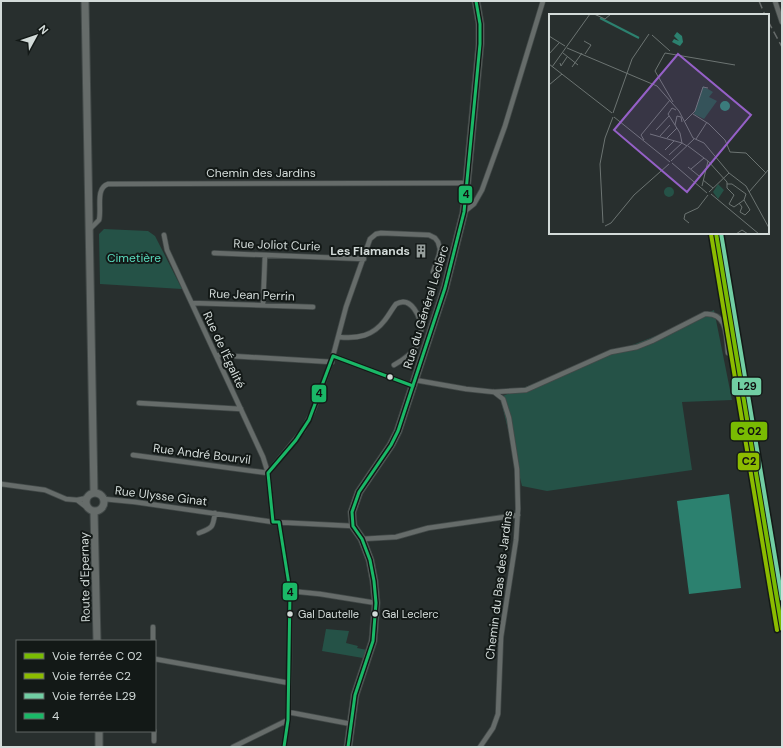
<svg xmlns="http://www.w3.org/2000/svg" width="783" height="748" viewBox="0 0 783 748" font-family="'DM Sans',sans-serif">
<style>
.green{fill:#255247}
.water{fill:#2c816f}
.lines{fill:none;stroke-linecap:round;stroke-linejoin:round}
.street-casing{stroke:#434a49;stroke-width:6}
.secondary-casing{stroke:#434a49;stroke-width:9}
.street{stroke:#666c6a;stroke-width:4.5}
.secondary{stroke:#666c6a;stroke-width:7}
.rail{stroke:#666b6a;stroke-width:1.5;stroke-dasharray:8 4;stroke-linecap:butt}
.bus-1-casing{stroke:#131917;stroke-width:6}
.bus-1{stroke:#1ab867;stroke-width:3}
.rail-1-casing{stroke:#131917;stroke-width:7}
.rail-2-casing{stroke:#131917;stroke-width:7}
.rail-3-casing{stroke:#131917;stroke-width:7}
.rail-1{stroke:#79bb02;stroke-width:4}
.rail-2{stroke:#8cbc00;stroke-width:4}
.rail-3{stroke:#71cea3;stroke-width:4}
.bus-dot{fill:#d3dbd9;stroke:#131917;stroke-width:1.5}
.labels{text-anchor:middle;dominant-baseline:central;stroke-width:4;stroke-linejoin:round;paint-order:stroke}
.bus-label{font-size:11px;fill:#d3dbd9;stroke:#131917;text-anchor:start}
.street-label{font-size:12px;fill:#d3dbd9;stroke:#131917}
.poi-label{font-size:12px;font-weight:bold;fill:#d3dbd9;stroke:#131917;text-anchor:end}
.park-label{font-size:12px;fill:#59dabd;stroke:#131917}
.inset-river{fill:none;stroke:#2c816f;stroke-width:2}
.inset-road{fill:none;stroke:#6c7472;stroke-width:1}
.view{fill:#9560c7;fill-opacity:0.15;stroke:#9560c7;stroke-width:2}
.inset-edge{fill:none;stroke:#d3dbd9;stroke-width:2}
.line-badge{stroke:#131917;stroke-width:1.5}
.pale-badge-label{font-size:11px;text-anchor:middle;font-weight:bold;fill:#111}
</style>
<rect width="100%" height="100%" fill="#282f2e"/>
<path class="green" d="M104 229 148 231 155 236 182 289 100 284 99 234Z
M714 310 732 400 682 402 692 470 547 491 522 486 500 397 676 328Z
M326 629 349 631 346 643 358 646 357 648 367 650 363 658 322 651Z"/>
<path class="water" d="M729 494 741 588 689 594 677 501Z"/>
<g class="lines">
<g class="street-casing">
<path id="street" d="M775 1 782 22
M464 212 474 204 482 190 505 126 543 1
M90 229 99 220C102 209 95 188 108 184L468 183
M214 253 364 259
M192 303 313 307
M263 305 265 255
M339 337C358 339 373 336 385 320 389 315 392 309 396 304 411 295 421 317 421 330 421 335 419 340 417 345 412 354 403 360 394 365
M216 355 332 362
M333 356 413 386
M415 380 466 389 494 392 526 390 611 352 637 347 652 341 705 314C728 312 726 337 728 353
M139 403 241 409
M133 455 268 473 263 457 167 250 164 235
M1 484 45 490 66 499 77 500
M104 499 135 502 273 522 353 526
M86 507 77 500 87 498
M273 522 268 473 303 430 313 411 333 356 346 307 370 239 376 234 381 233 429 235 435 238 438 242 440 249 439 255 433 272
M279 522 290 591 289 683 288 720 284 747
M199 533C213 528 213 527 215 513
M362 539 396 537 428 528 518 515
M290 591 320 594 376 603
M153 627V641
M155 659 289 683
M288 712 351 724
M154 731V741
M233 747 288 720
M480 747 493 728 498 714 501 637 516 540 518 509 517 469 509 418 503 399 494 392"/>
</g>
<g class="secondary-casing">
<path id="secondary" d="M85 1 94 493
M86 502a9 9 0 1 1 18 0a9 9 0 1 1-18 0Z
M94 512 97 641
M99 731V747
M348 747 355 695 373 641 376 603 374 581 370 560 362 539 353 526 352 512 359 492 391 445 398 431 445 288 464 212 480 44V24L476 1"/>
</g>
<use href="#street" class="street"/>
<use href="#secondary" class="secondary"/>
<path class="rail" d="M759 1 765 15
M768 21 782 47"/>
<g class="bus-1-casing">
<path id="bus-1" d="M284 747 288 720 290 591 279 522H273L268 473 296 440 309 420 333 356 413 386
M348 747 355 695 373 641 376 603 374 581 370 560 362 539 353 526 352 512 359 492 391 445 398 431 445 288 464 212 480 44V24L476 1"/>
</g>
<use href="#bus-1" class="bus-1"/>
<g class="rail-1-casing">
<path id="rail-1" d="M716 233 782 629"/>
</g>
<g class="rail-2-casing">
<path id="rail-2" d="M711 234 777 630"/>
</g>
<g class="rail-3-casing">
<path id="rail-3" d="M721 233 782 599"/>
</g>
<use href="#rail-1" class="rail-1"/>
<use href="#rail-2" class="rail-2"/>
<use href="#rail-3" class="rail-3"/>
</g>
<defs>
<g id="building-bare" transform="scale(1.08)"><path d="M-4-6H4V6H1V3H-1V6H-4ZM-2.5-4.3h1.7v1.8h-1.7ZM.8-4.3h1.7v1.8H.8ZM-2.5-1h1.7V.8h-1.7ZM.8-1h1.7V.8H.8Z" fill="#979f9d" stroke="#131917" stroke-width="2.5" paint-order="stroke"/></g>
</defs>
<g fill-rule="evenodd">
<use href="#building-bare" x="421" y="251"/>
</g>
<g class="bus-dot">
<circle cx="390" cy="377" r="3.5"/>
<circle cx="290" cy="614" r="3.5"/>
<circle cx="375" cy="614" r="3.5"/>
</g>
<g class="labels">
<g class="bus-label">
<text x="298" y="614">Gal Dautelle</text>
<text x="382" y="614">Gal Leclerc</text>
</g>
<g class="street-label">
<text x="261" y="173">Chemin des Jardins</text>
<text transform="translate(277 245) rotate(2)">Rue Joliot Curie</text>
<text transform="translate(252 295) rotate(2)">Rue Jean Perrin</text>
<text transform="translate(426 307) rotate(-73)">Rue du Général Leclerc</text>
<text transform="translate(224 350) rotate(65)">Rue de l'Égalité</text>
<text transform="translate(202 454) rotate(7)">Rue André Bourvil</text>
<text transform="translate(161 496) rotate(7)">Rue Ulysse Ginat</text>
<text transform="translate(85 577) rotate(-91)">Route d'Epernay</text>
<text transform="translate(499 585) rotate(-83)">Chemin du Bas des Jardins</text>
</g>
<g class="poi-label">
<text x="410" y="251">Les Flamands</text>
</g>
<g class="park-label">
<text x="134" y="258">Cimetière</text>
</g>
</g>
<g transform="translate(549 14)">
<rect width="220" height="220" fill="#282f2e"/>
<path d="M154 72 164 78 160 83 168 87 155 105 145 100ZM169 170 175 176 169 185 164 178ZM115 178a5 5 0 1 1 10 0a5 5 0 1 1-10 0Z" fill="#255247"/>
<path d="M128 18 133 22 134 28 131 32 123 28 125 25 130 27 125 22ZM171 92a5 5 0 1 1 10 0a5 5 0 1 1-10 0Z" fill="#2c816f"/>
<path class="inset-river" d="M51 4 90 24"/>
<path class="inset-road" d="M45 0 56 5 62 0M103 21 121 37M0 22 16 32M35 27 42 31 36 40M18 34 108 72 130 97 144 124 155 129 180 159 197 172 220 214M14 39 29 51M0 40 10 29M11 49 12 52 18 43M0 50 63 99M3 53 41 0M23 53 33 39M0 71 13 60M124 88 106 57 116 39 186 51M127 96 123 94 119 100 131 119 133 129 138 132M64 99 83 45 100 20M144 100 160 110 176 126 181 138 197 139 217 159M65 103 121 148M136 107 146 97 154 73 159 74M126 111 128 102 132 103 133 108M107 116 120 102M101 120 133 129 120 141M111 122 121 111M118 124 128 114M147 125 158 108M95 126 92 121 121 86M139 132 159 147 178 168V174L185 181 180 190 185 193 195 186 197 180 183 170H178M116 136 125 127M122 147 145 125M123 149 158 179M139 153 150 162M142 155 155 144M154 166 164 174M153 172 159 147M160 178 180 159M200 178 220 155M162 180 210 220M190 189 193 193 191 198 196 201 201 196 195 186M54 209 51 150 56 124 64 103M140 209 135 205 136 200 149 194 159 181M56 212 62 209 85 181 120 150M187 220 193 216 199 220"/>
<path class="view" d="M129 40 202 101 138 178 65 116Z"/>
<rect width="220" height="220" class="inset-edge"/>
</g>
<g class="line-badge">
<rect x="458" y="185" width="15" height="19" rx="4" fill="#1ab867"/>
<rect x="731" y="377" width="31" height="19" rx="4" fill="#71cea3"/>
<rect x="311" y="384" width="16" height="19" rx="4" fill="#1ab867"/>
<rect x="730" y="421" width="38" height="20" rx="4" fill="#79bb02"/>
<rect x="737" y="452" width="23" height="19" rx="4" fill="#8cbc00"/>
<rect x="282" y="582" width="16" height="19" rx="4" fill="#1ab867"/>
</g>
<g class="pale-badge-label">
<text x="466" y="198">4</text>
<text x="747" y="390">L29</text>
<text x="319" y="397">4</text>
<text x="749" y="435">C 02</text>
<text x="749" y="465">C2</text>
<text x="290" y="596">4</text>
</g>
<rect width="783" height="748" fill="none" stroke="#d3dbd9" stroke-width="4"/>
<rect x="16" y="640" width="140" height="92" fill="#131917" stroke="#606765"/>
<rect x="24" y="653" width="20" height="6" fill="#79bb02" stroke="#606765"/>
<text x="52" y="660" font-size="12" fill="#d3dbd9">Voie ferrée C 02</text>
<rect x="24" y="673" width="20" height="6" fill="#8cbc00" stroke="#606765"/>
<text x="52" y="680" font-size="12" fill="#d3dbd9">Voie ferrée C2</text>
<rect x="24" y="693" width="20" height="6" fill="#71cea3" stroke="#606765"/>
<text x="52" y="700" font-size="12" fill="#d3dbd9">Voie ferrée L29</text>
<rect x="24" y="713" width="20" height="6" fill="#1ab867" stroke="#606765"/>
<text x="52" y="720" font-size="12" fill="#d3dbd9">4</text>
<g transform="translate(36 36) rotate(50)" stroke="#131917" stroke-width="3" paint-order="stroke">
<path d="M0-3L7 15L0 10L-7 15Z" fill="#d3dbd9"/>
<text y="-6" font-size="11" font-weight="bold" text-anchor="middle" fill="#d3dbd9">N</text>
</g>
</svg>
